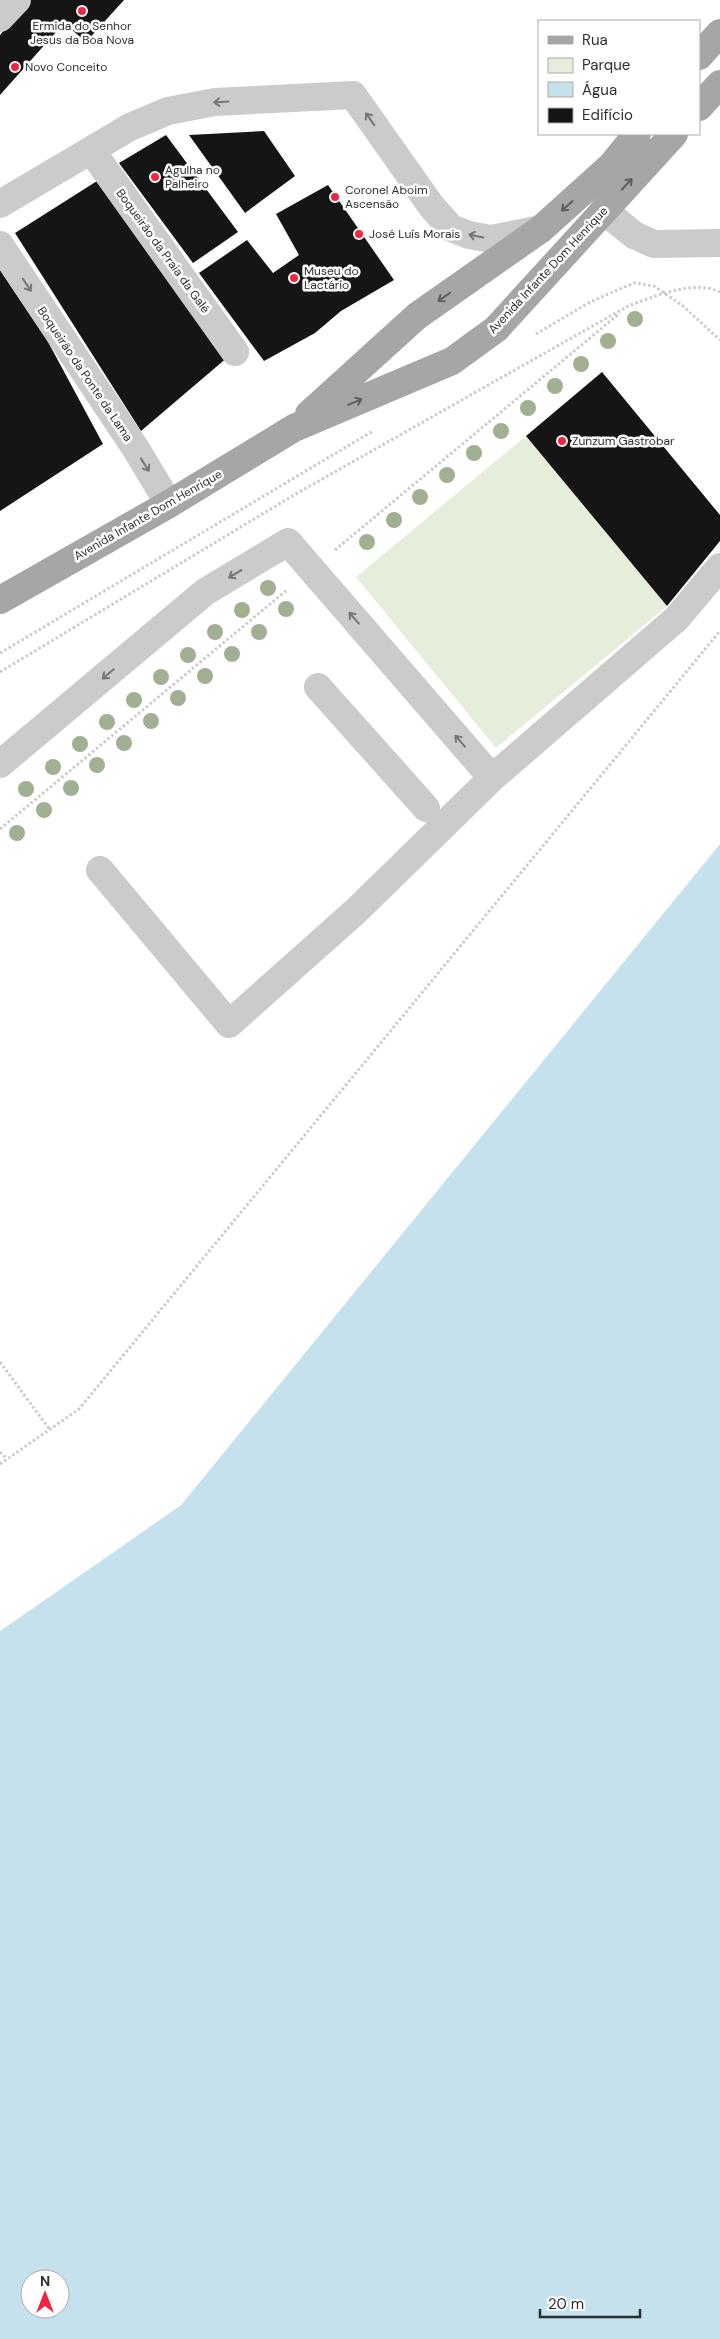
<svg xmlns="http://www.w3.org/2000/svg" width="720" height="2339" viewBox="0 0 720 2339" font-family="'DM Sans',sans-serif">
<style>
.green{fill:#e5eddb}
.water{fill:#c6e1ee;fill-rule:evenodd}
.pier{fill:#fff}
.building{fill:#151515}
.lines{fill:none;stroke-linecap:round;stroke-linejoin:round}
.path{stroke:#cbcbcb;stroke-width:3;stroke-dasharray:2.5 2.5;stroke-linecap:butt}
.minor{stroke:#cbcbcb;stroke-width:28}
.major{stroke:#a6a6a6;stroke-width:28}
.tree{fill:#a1af92}
.oneway{stroke:#757575}
.oneway2{stroke:#5e5e5e}
.poi-dot{fill:#f02542;stroke:#fff;stroke-width:2}
.labels{text-anchor:middle;dominant-baseline:central;stroke-width:5;stroke-linejoin:round;paint-order:stroke}
.poi-label{font-size:12px;fill:#2e2e2e;stroke:#fff;text-anchor:start}
.street-label{font-size:12px;fill:#2e2e2e;stroke:#fff}
</style>
<rect width="100%" height="100%" fill="#fff"/>
<path class="green" d="M526 436 667 606 496 748 356 577Z"/>
<path class="water" d="M720 844V2339H0V1631L181 1505ZM30 2279H60V2309H30Z"/>
<path class="pier" d="M720 842 181 1505 0 1631V1628L180 1503Z"/>
<path class="building" d="M30 0H124L86 42 64 23 0 95V35Z
M264 131 295 176 245 213 189 135Z
M166 135 238 232 193 263 119 163Z
M97 181 229 356 141 431 15 233Z
M328 185 394 280 341 311 315 333 264 361 199 273 247 240 273 273 299 255 276 214Z
M0 270 47 340 103 444 0 511Z
M602 372 720 515V541L667 606 526 436Z"/>
<g class="lines">
<path class="path" d="M536 334 590 302 634 283 654 286 683 306 720 340
M335 550 620 313
M0 653 373 431
M0 672 294 495 628 306C653 297 694 279 720 292
M0 829 288 589
M0 1362 50 1430
M0 1452 7 1459
M0 1464 79 1409 720 631"/>
<path class="minor" d="M0 18 17 0
M91 150 235 352
M0 204 130 127 168 111 215 102 353 95 432 207 451 228 469 235 491 239 541 229
M603 210 634 235 654 244 720 243
M0 245 136 449 169 504
M318 687 426 808
M0 764 205 592 288 542 492 778
M100 870 229 1024 357 910 492 778 676 619 720 567"/>
<path class="major" d="M699 56 720 33
M699 107 720 84
M309 414 417 316 541 229 611 166 637 134
M0 600 169 504 294 428 452 361 496 329 674 134"/>
</g>
<g class="tree">
<circle cx="635" cy="319" r="8"/>
<circle cx="608" cy="341" r="8"/>
<circle cx="581" cy="364" r="8"/>
<circle cx="555" cy="386" r="8"/>
<circle cx="528" cy="408" r="8"/>
<circle cx="501" cy="431" r="8"/>
<circle cx="474" cy="453" r="8"/>
<circle cx="447" cy="475" r="8"/>
<circle cx="420" cy="497" r="8"/>
<circle cx="394" cy="520" r="8"/>
<circle cx="367" cy="542" r="8"/>
<circle cx="268" cy="588" r="8"/>
<circle cx="286" cy="609" r="8"/>
<circle cx="242" cy="610" r="8"/>
<circle cx="215" cy="632" r="8"/>
<circle cx="259" cy="632" r="8"/>
<circle cx="232" cy="654" r="8"/>
<circle cx="188" cy="655" r="8"/>
<circle cx="205" cy="676" r="8"/>
<circle cx="161" cy="677" r="8"/>
<circle cx="178" cy="698" r="8"/>
<circle cx="134" cy="700" r="8"/>
<circle cx="151" cy="721" r="8"/>
<circle cx="107" cy="722" r="8"/>
<circle cx="124" cy="743" r="8"/>
<circle cx="80" cy="744" r="8"/>
<circle cx="97" cy="765" r="8"/>
<circle cx="53" cy="767" r="8"/>
<circle cx="71" cy="788" r="8"/>
<circle cx="26" cy="789" r="8"/>
<circle cx="44" cy="810" r="8"/>
<circle cx="17" cy="833" r="8"/>
</g>
<defs><path id="oneway-shaft" d="M-6 0H5M1.5-3L5.5 0L1.5 3" fill="none" stroke-width="1.6" stroke-linecap="round" stroke-linejoin="round" transform="scale(1.25)"/></defs>
<g class="oneway">
<use href="#oneway-shaft" transform="translate(221 102) rotate(176)"/>
<use href="#oneway-shaft" transform="translate(370 119) rotate(-125)"/>
<use href="#oneway-shaft" transform="translate(476 236) rotate(-168)"/>
<use href="#oneway-shaft" transform="translate(27 285) rotate(56)"/>
<use href="#oneway-shaft" transform="translate(145 465) rotate(58)"/>
<use href="#oneway-shaft" transform="translate(235 574) rotate(149)"/>
<use href="#oneway-shaft" transform="translate(354 618) rotate(-131)"/>
<use href="#oneway-shaft" transform="translate(108 674) rotate(140)"/>
<use href="#oneway-shaft" transform="translate(460 741) rotate(-131)"/>
</g>
<g class="oneway2">
<use href="#oneway-shaft" transform="translate(627 184) rotate(-47)"/>
<use href="#oneway-shaft" transform="translate(567 206) rotate(138)"/>
<use href="#oneway-shaft" transform="translate(444 297) rotate(145)"/>
<use href="#oneway-shaft" transform="translate(355 402) rotate(-23)"/>
</g>
<g class="poi-dot">
<circle cx="82" cy="11" r="5"/>
<circle cx="15" cy="67" r="5"/>
<circle cx="155" cy="177" r="5"/>
<circle cx="335" cy="197" r="5"/>
<circle cx="359" cy="234" r="5"/>
<circle cx="294" cy="278" r="5"/>
<circle cx="562" cy="441" r="5"/>
</g>
<g class="labels">
<g class="poi-label">
<text x="82" y="26" text-anchor="middle">Ermida do Senhor<tspan x="82" dy="14">Jesus da Boa Nova</tspan></text>
<text x="25" y="67">Novo Conceito</text>
<text x="165" y="170">Agulha no<tspan x="165" dy="14">Palheiro</tspan></text>
<text x="345" y="190">Coronel Aboim<tspan x="345" dy="14">Ascensão</tspan></text>
<text x="369" y="234">José Luís Morais</text>
<text x="304" y="271">Museu do<tspan x="304" dy="14">Lactário</tspan></text>
<text x="572" y="441">Zunzum Gastrobar</text>
</g>
<g class="street-label">
<text transform="translate(163 251) rotate(54)">Boqueirão da Praia da Galé</text>
<text transform="translate(548 270) rotate(-47)">Avenida Infante Dom Henrique</text>
<text transform="translate(85 374) rotate(56)">Boqueirão da Ponte da Lama</text>
<text transform="translate(148 515) rotate(-30)">Avenida Infante Dom Henrique</text>
</g>
</g>
<rect x="538" y="20" width="162" height="115" fill="#ffffff" stroke="#ababab"/>
<rect x="548" y="36" width="25" height="8" fill="#a6a6a6" stroke="#ababab"/>
<text x="582" y="45" font-size="15" fill="#2e2e2e">Rua</text>
<rect x="548" y="58" width="25" height="15" fill="#e5eddb" stroke="#ababab"/>
<text x="582" y="70" font-size="15" fill="#2e2e2e">Parque</text>
<rect x="548" y="82" width="25" height="15" fill="#c6e1ee" stroke="#ababab"/>
<text x="582" y="95" font-size="15" fill="#2e2e2e">Água</text>
<rect x="548" y="108" width="25" height="15" fill="#151515" stroke="#ababab"/>
<text x="582" y="120" font-size="15" fill="#2e2e2e">Edifício</text>
<g transform="translate(45 2294)"><circle r="24" fill="#ffffff" stroke="#ababab"/>
<path d="M0-4L9 19L0 12L-9 19Z" fill="#f02542"/>
<text y="-8" font-size="14" font-weight="bold" text-anchor="middle" fill="#2e2e2e">N</text>
</g>
<path d="M540 2309v8h100v-8" fill="none" stroke="#2e2e2e" stroke-width="2.5"/>
<text x="548" y="2309" font-size="15" fill="#2e2e2e" stroke="#ffffff" stroke-width="4" paint-order="stroke">20 m</text>
</svg>
